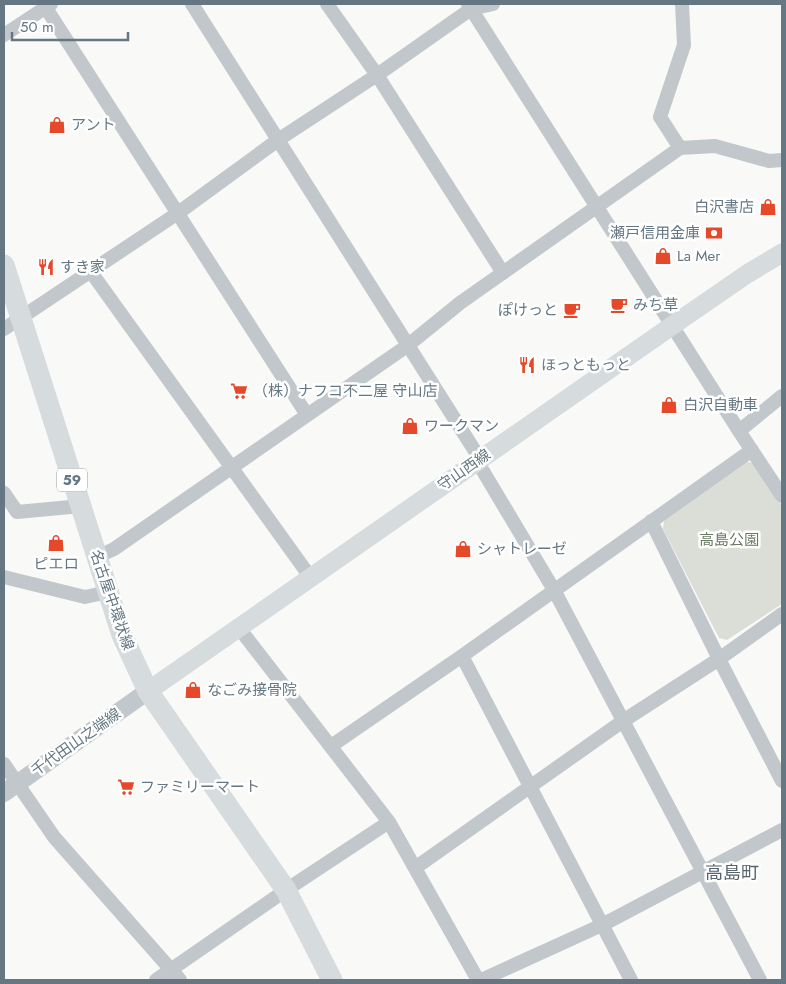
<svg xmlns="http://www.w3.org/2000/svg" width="786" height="984" viewBox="0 0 786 984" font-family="Jost,'Noto Sans JP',sans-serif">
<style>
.green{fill:#daded6}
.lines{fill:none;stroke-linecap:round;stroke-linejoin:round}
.minor{stroke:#c2c7cb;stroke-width:14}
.tertiary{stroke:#c2c7cb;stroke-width:18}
.secondary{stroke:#d6dbde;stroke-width:19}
.primary{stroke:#d6dbde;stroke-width:21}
.labels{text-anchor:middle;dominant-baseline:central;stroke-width:5;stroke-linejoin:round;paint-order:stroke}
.shield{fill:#fff;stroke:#92a0a8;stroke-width:1}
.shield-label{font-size:14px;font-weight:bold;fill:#647782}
.poi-label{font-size:15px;fill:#647782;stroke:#fff;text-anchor:start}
.street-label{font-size:15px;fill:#647782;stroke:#fff}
.park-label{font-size:15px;fill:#697a63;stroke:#fff}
.quarter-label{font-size:18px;fill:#56656d;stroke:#fff}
</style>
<rect width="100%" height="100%" fill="#f9f9f7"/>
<path class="green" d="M747 462 755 463 782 506V604L727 640 719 638 663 529 664 521Z"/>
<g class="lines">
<path class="minor" d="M192 4 480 459
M327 4 377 75 503 273
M468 4 739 431 782 496
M46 8 307 415
M4 35 51 4
M680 148 660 117 684 45 682 4
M91 272 311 578
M4 329 178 213 278 140 377 75 471 9 493 4
M739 431 782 396
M477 461 554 590 760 980
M4 493 17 512 81 506
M651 521 719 659 782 781
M97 557 114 549 407 346 460 303 680 148 715 146 769 161 782 160
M4 577 85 597 108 592
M239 628 389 822 478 980
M462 656 631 980
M331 746 462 656 752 450
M4 764 54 837 180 980
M415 868 623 721 719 659 782 614
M156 980 286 890 389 822
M481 980 602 925 782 830"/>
<path class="tertiary" d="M4 793 148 691"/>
<path class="secondary" d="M148 691 673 325 747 274 782 253"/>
<path class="primary" d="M4 265 122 635 148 691 286 890 332 980"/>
</g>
<defs>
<g id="shop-bare" transform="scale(1.35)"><path d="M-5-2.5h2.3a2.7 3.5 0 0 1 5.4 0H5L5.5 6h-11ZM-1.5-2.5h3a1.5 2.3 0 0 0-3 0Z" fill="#e6482a" stroke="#fff" stroke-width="2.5" paint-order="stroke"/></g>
<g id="bank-bare" transform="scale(1.35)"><path d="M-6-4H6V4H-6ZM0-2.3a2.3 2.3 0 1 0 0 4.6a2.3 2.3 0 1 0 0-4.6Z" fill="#e6482a" stroke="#fff" stroke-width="2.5" paint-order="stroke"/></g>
<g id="restaurant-bare" transform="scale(1.35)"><path d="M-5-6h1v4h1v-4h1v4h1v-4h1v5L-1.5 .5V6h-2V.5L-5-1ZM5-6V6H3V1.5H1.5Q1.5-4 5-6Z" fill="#e6482a" stroke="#fff" stroke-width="2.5" paint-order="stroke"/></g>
<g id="cafe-bare" transform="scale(1.35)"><path d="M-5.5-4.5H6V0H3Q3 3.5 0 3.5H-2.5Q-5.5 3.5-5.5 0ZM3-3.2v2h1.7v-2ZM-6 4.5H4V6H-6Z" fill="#e6482a" stroke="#fff" stroke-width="2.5" paint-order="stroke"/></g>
<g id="supermarket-bare" transform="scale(1.35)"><path d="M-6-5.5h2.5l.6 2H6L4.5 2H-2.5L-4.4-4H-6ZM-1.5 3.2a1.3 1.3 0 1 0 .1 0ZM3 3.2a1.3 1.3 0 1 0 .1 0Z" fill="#e6482a" stroke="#fff" stroke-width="2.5" paint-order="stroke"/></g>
</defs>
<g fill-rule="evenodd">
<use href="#shop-bare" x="57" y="125"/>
<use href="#shop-bare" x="768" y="207"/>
<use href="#bank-bare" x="714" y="233"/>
<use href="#shop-bare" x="663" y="256"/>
<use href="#restaurant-bare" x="46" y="267"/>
<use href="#cafe-bare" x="619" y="305"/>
<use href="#cafe-bare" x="572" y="310"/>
<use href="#restaurant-bare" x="527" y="365"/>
<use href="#supermarket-bare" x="239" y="391"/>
<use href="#shop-bare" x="669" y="405"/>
<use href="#shop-bare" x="410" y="426"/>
<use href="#shop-bare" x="56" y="543"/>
<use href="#shop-bare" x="463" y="549"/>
<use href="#shop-bare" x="193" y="690"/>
<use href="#supermarket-bare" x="126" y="787"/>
</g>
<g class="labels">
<rect class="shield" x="57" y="468.5" width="30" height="23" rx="4"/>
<g class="shield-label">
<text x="72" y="480">59</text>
</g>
<g class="poi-label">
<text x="71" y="125">アント</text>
<text x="754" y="207" text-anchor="end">白沢書店</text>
<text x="700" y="233" text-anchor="end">瀬戸信用金庫</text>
<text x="677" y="256">La Mer</text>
<text x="60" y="267">すき家</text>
<text x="633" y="305">みち草</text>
<text x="558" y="310" text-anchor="end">ぽけっと</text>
<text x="541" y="365">ほっともっと</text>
<text x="253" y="391">（株）ナフコ不二屋 守山店</text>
<text x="683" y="405">白沢自動車</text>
<text x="424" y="426">ワークマン</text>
<text x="477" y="549">シャトレーゼ</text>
<text x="56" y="564" text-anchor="middle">ピエロ</text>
<text x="207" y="690">なごみ接骨院</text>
<text x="140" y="787">ファミリーマート</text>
</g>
<g class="street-label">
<text transform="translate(464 470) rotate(-35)">守山西線</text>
<text transform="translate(112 600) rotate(71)">名古屋中環状線</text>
<text transform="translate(76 742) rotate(-35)">千代田山之端線</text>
</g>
<g class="park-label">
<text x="729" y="540">高島公園</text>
</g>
<g class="quarter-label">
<text x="732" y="873">高島町</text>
</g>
</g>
<rect width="786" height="984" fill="none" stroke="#647782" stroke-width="10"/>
<path d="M12 32v8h116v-8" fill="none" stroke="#647782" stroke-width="2.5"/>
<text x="20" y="32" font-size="15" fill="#647782" stroke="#ffffff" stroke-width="4" paint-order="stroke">50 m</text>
</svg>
